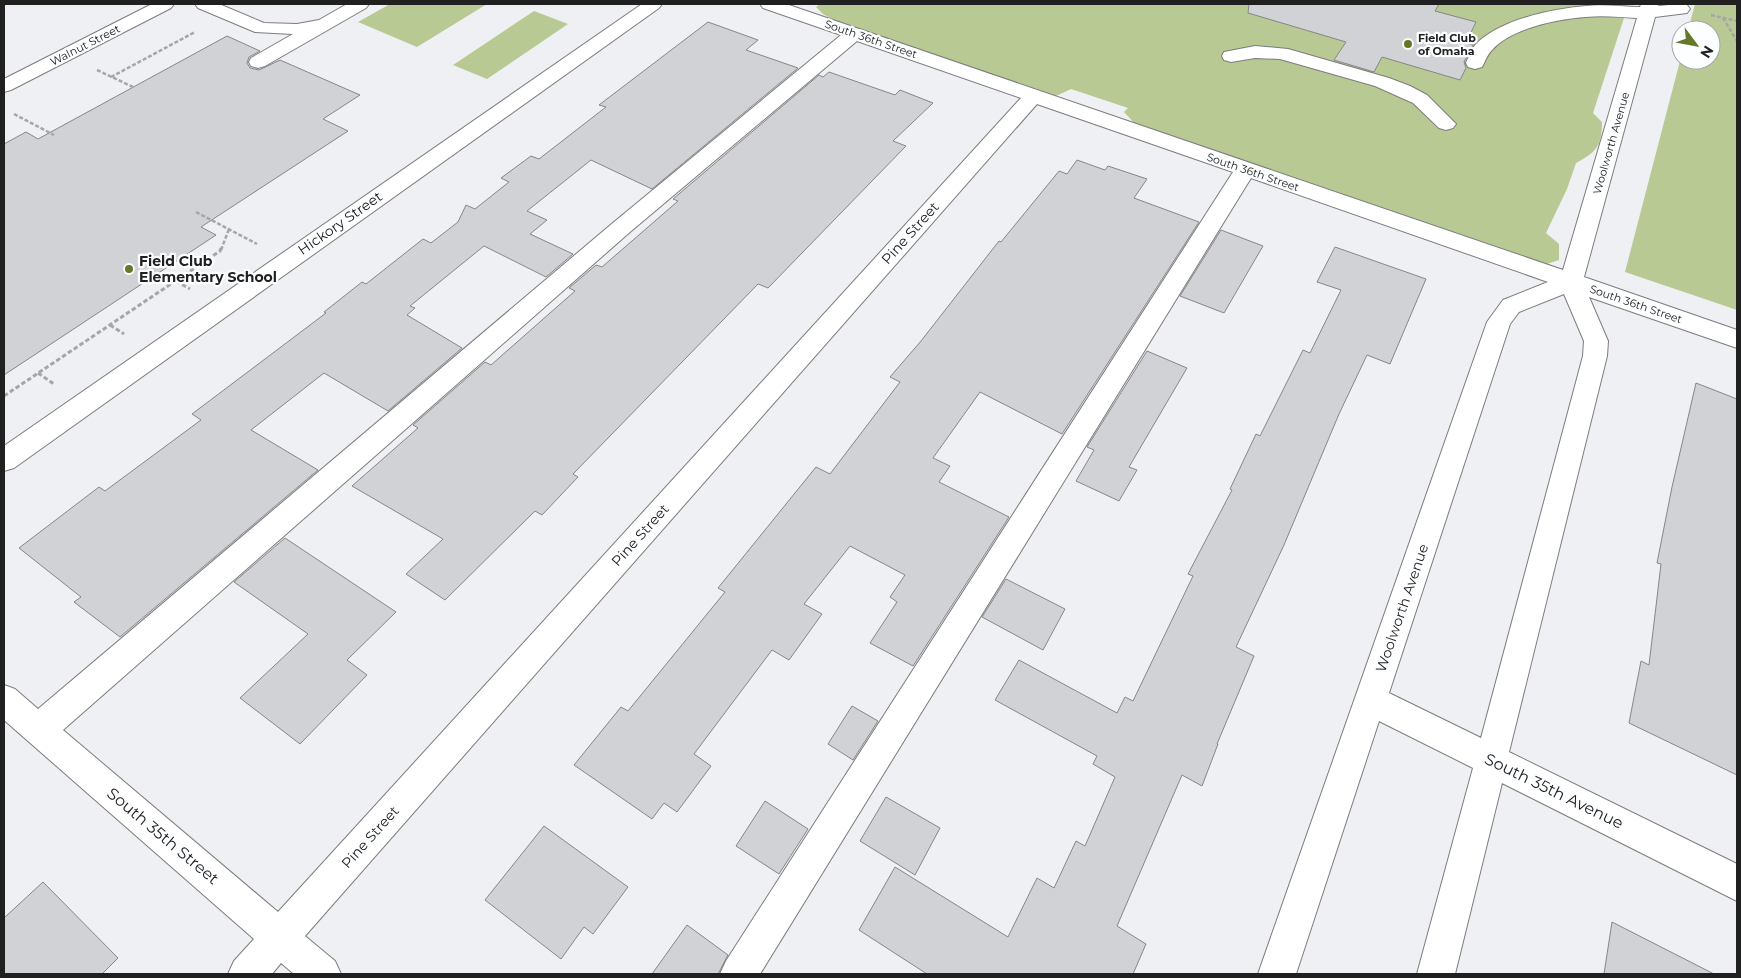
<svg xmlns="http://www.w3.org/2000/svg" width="1741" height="978" viewBox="0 0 1741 978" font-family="Montserrat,sans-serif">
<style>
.green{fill:#b8c994}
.building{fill:#d1d2d5;stroke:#858689}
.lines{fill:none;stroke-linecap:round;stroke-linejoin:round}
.minor-casing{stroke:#7c7c7f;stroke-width:2}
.path-far1{stroke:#a5a6a9;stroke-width:2.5;stroke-dasharray:4 2;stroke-linecap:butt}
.path{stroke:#a5a6a9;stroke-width:3;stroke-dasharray:4.5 2.5;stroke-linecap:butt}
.minor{fill:#fff;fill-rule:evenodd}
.poi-dot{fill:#647828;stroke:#fdfeff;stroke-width:2}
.labels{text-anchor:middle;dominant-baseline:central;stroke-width:4.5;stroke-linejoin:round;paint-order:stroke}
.far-poi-label{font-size:11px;font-weight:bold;fill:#202021;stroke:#fdfeff;text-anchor:start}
.far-street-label{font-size:11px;fill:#202021;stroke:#fdfeff}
.street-label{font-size:14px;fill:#202021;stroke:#fdfeff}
.poi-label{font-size:14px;font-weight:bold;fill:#202021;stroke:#fdfeff;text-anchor:start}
.near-street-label{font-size:16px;fill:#202021;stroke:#fdfeff}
</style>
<rect width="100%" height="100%" fill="#eff0f4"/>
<path class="green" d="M390 4H487L417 47 358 22Z
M820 4H1627L1624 18 1593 113 1602 122C1602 145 1597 152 1576 163L1567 189 1546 233 1559 244V260L1541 266 1137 126 1124 112 1128 108 1071 89 1054 97 850 30 823 14 816 7Z
M1695 4H1737V310L1625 272 1681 57V60H1711V30H1688Z
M534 11 568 24 487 79 453 65Z"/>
<path class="building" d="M1249 4H1439L1435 11 1476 22 1466 43 1473 45 1464 62 1466 68 1460 80 1382 57 1374 72 1334 60 1346 42 1248 13Z
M708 22 758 40 746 50 798 68 652 189 591 160 527 211 547 220 530 234 573 254 546 277 484 246 410 306 415 308 407 315 462 348 388 411 324 373 251 430 318 470 120 637 74 602 81 597 19 548 99 487 105 491 201 420 192 414 326 313 324 312 362 282 366 284 423 239 431 243 458 222 466 205 475 209 509 182 501 178 531 156 539 159 606 107 599 105Z
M227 36 260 51 249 57 247 63 250 68 259 70 280 60 360 95 323 119 348 131 201 227 216 235 4 375V144L26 132 38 139Z
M829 72 895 95 900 90 933 103 893 141 906 146 768 288 758 284 573 474 578 477 542 515 535 511 445 600 406 574 443 539 352 486 418 428 413 425 485 362 491 365 575 291 569 288 596 265 602 267 678 201 673 199 819 75 823 77Z
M1077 160 1105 170 1108 166 1147 179 1134 198 1199 222 1062 434 980 392 933 458 950 466 939 482 1009 517 913 666 870 643 897 602 890 597 905 575 850 546 804 604 822 614 789 660 772 650 694 754 711 766 677 812 664 803 652 819 574 765 621 707 628 711 725 592 718 588 816 467 830 474 900 382 890 377 921 341 999 241 1001 242 1059 171 1067 174Z
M1221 230 1263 246 1224 313 1180 296Z
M1335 247 1426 279 1390 364 1367 355 1339 414 1284 545 1236 647 1254 656 1217 744H1218L1202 786 1182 775 1117 926 1146 944 1133 974H927L859 930 895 867 1008 937 1037 878 1054 888 1076 841 1085 846 1115 777 1093 764 1097 756 995 700 1019 660 1117 713 1125 697 1133 701 1193 576 1188 574 1232 490 1230 489 1256 434 1260 436 1303 350 1310 353 1341 290 1317 282Z
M1147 351 1187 368 1129 467 1137 470 1119 501 1076 481 1094 450 1087 447Z
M1696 383 1737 399V775L1629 723 1641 661 1649 665 1661 564 1657 563 1672 487Z
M285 538 396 612 347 660 367 675 300 744 240 698 308 634 234 582Z
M1006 579 1065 609 1043 650 982 617Z
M852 706 878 721 853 760 828 744Z
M886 797 940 828 915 875 860 841Z
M765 801 808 829 779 874 736 846Z
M544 826 628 887 593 934 584 927 561 959 485 900Z
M43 882 118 958 102 974H4V918Z
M1612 922 1714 974H1604Z
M687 925 728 955 718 974H652Z"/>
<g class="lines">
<g class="minor-casing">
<path id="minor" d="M152 4H174L171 8 11 90 4 92V79Z
M195 4H219L264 23 297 24 319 20 347 4H369L366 8 265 66 258 68 251 66 249 62 251 58 293 34 255 32 198 8Z
M642 4H662L659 8 14 468 4 471V446Z
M760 4H786L1563 270 1637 18C1620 17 1602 15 1586 17 1558 19 1511 28 1492 50 1487 55 1485 62 1482 67L1475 69 1468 67 1466 63C1469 56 1472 48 1477 43 1502 19 1552 9 1586 6 1603 4 1623 7 1640 7L1641 4H1659L1658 6 1680 4 1687 5 1690 9 1687 13 1655 17 1584 277 1737 330V348L1589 297 1608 341 1607 356 1509 752 1737 864V901L1502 783 1455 974H1417L1473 768 1379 721 1296 974H1258L1487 322 1503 300 1548 282 1251 178 760 974H720L726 961 1233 172 1037 104 305 936 335 961 341 974H294L281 963 272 974H228L234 961 254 939 4 720V685L15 689 38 709 614 222 841 35 763 8ZM857 41 1021 98 278 912 63 730 630 232ZM1564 294 1584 341 1583 356 1481 738 1389 693 1510 324 1519 312Z
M1255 46 1288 49 1389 78 1410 86 1427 95 1456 124 1453 128 1446 130 1439 128 1413 103 1375 86 1280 59 1255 58 1231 62 1224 60 1222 56 1224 52Z"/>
</g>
<path class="path-far1" d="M1711 15 1737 21
M1723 18 1737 41
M97 70 133 87
M111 77 195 32
M14 114 54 135
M196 212 257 244
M221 250 229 229"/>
<path class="path" d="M176 281 190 289
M110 325 124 334
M38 373 54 384
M4 396 220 251 221 248"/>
<use href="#minor" class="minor"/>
</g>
<g class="poi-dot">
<circle cx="1408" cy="44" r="5"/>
<circle cx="129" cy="269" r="5"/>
</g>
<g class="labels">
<g class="far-poi-label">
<text x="1418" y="38">Field Club<tspan x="1418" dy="13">of Omaha</tspan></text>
</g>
<g class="far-street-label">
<text transform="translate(871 39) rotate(19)">South 36th Street</text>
<text transform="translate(85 45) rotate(-27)">Walnut Street</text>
<text transform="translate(1611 143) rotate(-74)">Woolworth Avenue</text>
<text transform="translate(1253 172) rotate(19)">South 36th Street</text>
<text transform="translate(1636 304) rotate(19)">South 36th Street</text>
</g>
<g class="street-label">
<text transform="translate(340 223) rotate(-35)">Hickory Street</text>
<text transform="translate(910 233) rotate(-48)">Pine Street</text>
<text transform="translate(640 535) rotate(-48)">Pine Street</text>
<text transform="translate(1402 608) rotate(-71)">Woolworth Avenue</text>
<text transform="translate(370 837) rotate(-48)">Pine Street</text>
</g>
<g class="poi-label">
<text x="139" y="261">Field Club<tspan x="139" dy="16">Elementary School</tspan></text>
</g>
<g class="near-street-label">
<text transform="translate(1554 791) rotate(26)">South 35th Avenue</text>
<text transform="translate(163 836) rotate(40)">South 35th Street</text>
</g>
</g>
<rect width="1741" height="978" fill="none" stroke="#202021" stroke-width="10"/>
<g transform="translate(1696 45) rotate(122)"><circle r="24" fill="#fdfeff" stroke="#a5a5a6"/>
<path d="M0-4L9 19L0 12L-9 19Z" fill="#647828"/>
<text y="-8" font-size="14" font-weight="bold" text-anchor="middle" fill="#202021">N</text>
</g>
</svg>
